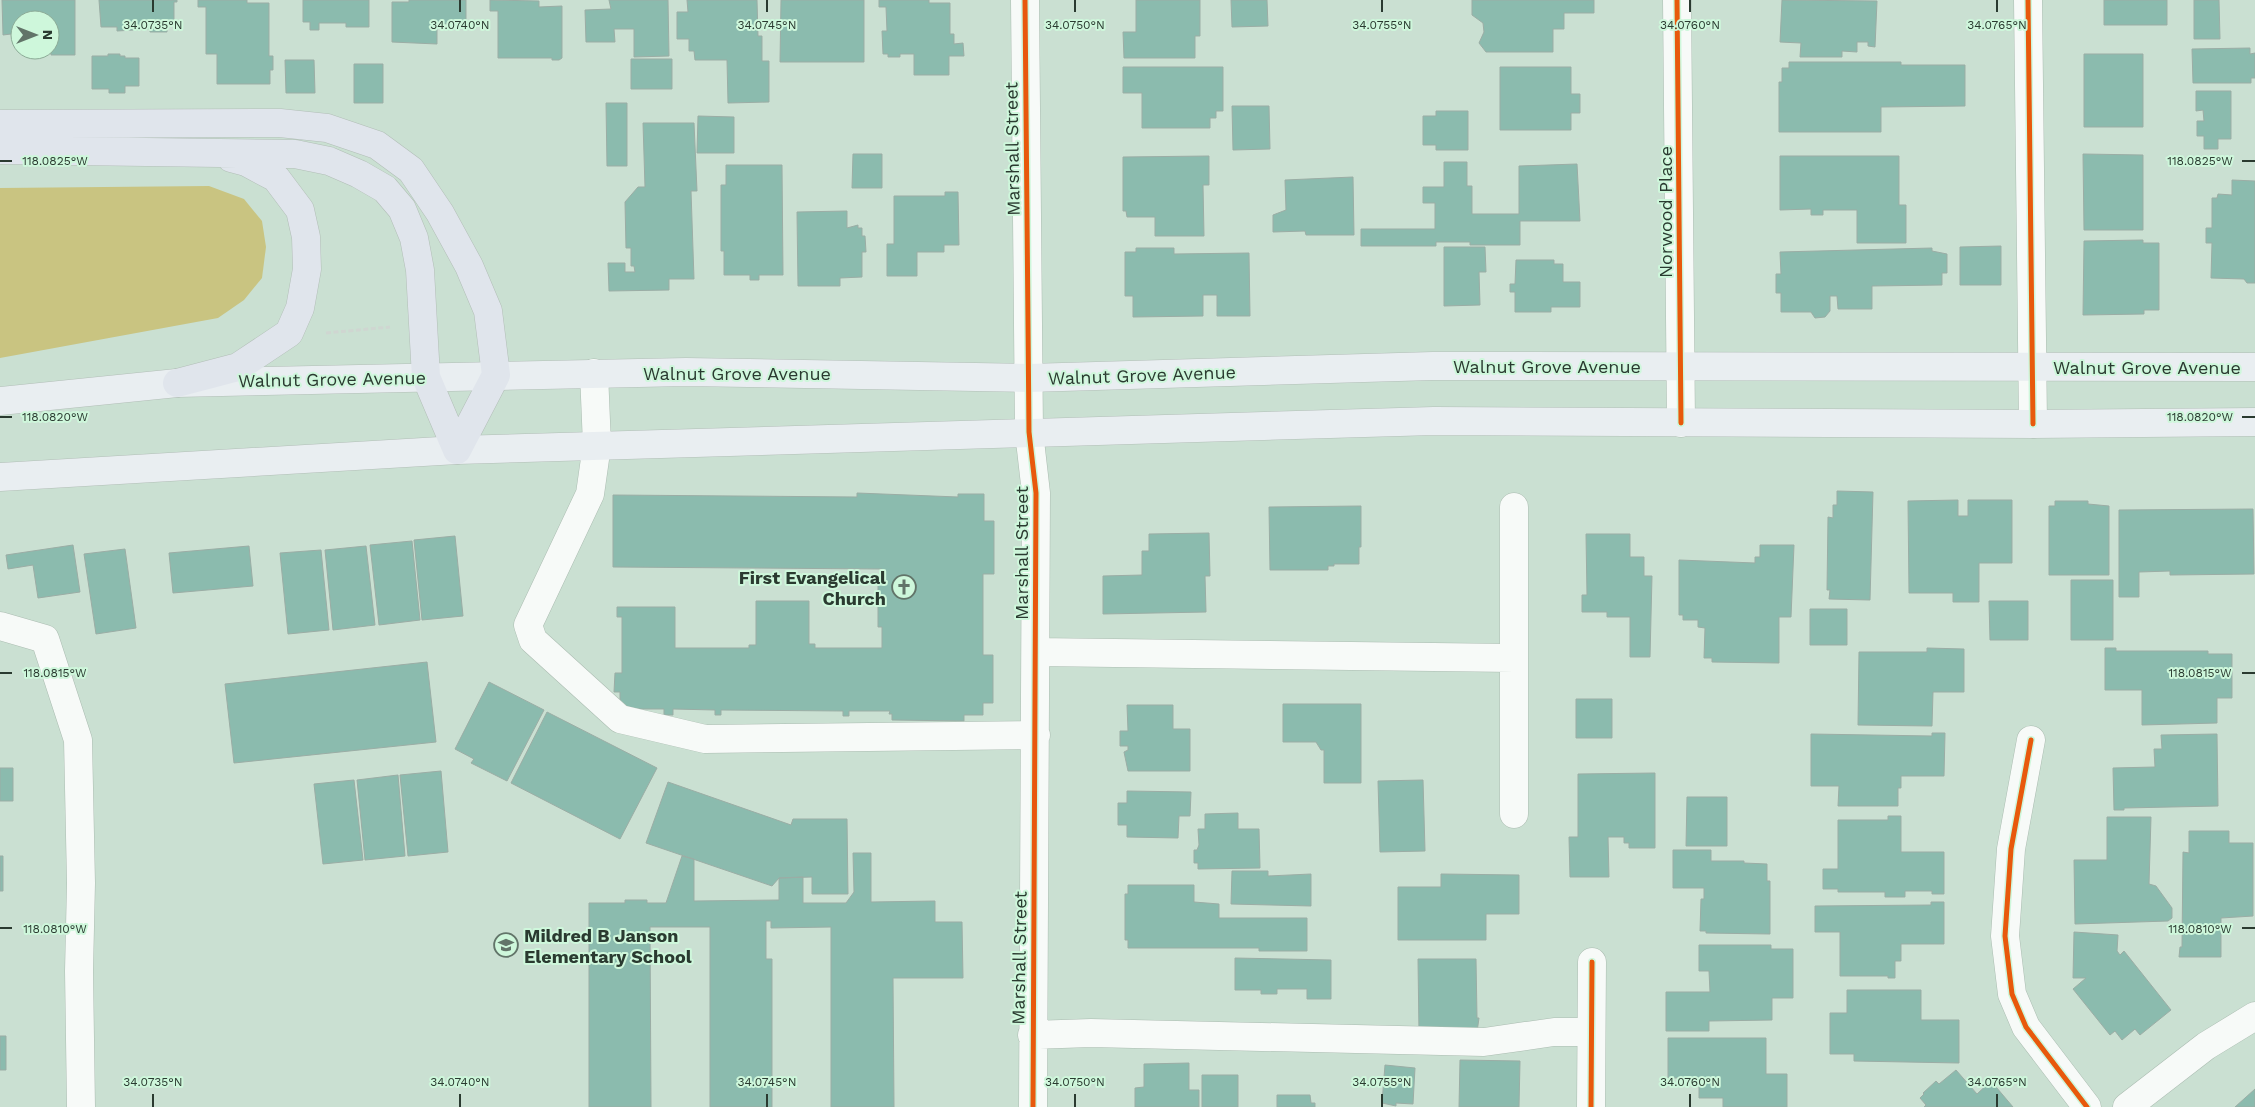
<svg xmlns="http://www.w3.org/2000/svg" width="2255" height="1107" viewBox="0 0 2255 1107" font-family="'Work Sans',sans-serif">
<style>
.green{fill:#c9c481}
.building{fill:#8bbbae;stroke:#9bada5}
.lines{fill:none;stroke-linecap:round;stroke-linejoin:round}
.minor-casing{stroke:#abbcb1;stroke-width:29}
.major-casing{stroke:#b2beb7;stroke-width:29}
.highway-casing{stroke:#b2beb7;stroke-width:29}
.path{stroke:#cfd6d1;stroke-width:3;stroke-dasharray:5 2.5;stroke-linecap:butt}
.minor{stroke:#f7faf8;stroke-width:28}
.major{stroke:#e9eef1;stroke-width:28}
.highway{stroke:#e0e5ec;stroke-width:28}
.cycleway-casing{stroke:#cef7db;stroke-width:8}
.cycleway{stroke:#e8590c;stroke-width:5}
.ticks{fill:none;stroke:#2a3a30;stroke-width:2}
.labels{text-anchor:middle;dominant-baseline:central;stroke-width:4;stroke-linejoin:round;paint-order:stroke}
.street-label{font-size:18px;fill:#2a3a30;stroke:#cef7db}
.poi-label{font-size:18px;font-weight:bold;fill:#2a3a30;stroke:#cef7db;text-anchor:end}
.ticks-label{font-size:12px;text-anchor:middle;fill:#2a3a30;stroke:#cef7db;stroke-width:4;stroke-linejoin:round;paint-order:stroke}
</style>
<rect width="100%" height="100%" fill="#cae0d2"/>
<path class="green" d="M209 186 244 199 262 221 266 247 262 278 244 300 218 318 0 358V188Z"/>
<path class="building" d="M2 0H75V55H51L50 20H20V47L19 33 3 35Z
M99 0H177V2H174V22H167V32H150V29L117 31V27H101Z
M198 0H247V3H269V56H273V70H270V84H217V54H206V7H198Z
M303 0H369V27H346V23H319V30H310V22H303Z
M409 0H466V24H437V44L392 42V2H409Z
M490 0 539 1V7L562 6V58L559 60H552V58H498V11H490Z
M609 0H668L669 56 634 57V29H614L615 42H586L585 10 611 9Z
M687 0H757L758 36H762V61H769V102L728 103 727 60H695L694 51H689V39H677V12H688Z
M781 0H864V62H780Z
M879 0H929V3H950V34H954V44L963 43 964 56H949V75H914V54H900V57H888V54H883L882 31H887L886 7H879Z
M1136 0H1200V36H1195V58H1124L1123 32H1136Z
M1231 0H1267L1268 26 1232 27Z
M1472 0H1594V13H1564V29H1553V52H1486L1479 43 1484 32 1483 23 1472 15Z
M1782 0 1877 1 1875 47 1868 46V42H1857V52L1842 51V57H1800L1801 43 1780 42Z
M2104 0H2167V25H2104Z
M2194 0H2219L2220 39H2194Z
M2250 48V54L2255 53V78H2251V83H2193L2192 49Z
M108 54H120V56H125V58H139V86H125V93H109V89H92V56H108Z
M2084 54H2143V127H2084Z
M631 59H672V89H631Z
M285 60H314L315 93H286Z
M1789 62H1901V65H1965V106L1881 107V132H1779V82H1782V68H1789Z
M354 64H383V103H354Z
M1123 67H1223V111H1216V118H1210V128H1142V93H1123Z
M1500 67H1571V94H1580V113H1571V130H1500Z
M2196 91H2231V139H2218V149H2204V136H2197V121H2204L2203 110 2196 111Z
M606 103H627V166H607Z
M1232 106H1269L1270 149 1233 150Z
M1436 111H1468V150H1436V145H1423V116H1436Z
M698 116 734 117V153H697Z
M643 123H694L697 191H691L694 279H669V290L609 291 608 263H625V272H635L634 266H631V248H626L625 202 638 187H645Z
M853 154H882V188H852Z
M2083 154 2143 155V230H2084Z
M1209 156V185H1203L1204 236H1155V217H1127L1126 211H1123V157Z
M1780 156H1899V205H1906V243H1857V210H1823V215H1811V209L1780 210Z
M1444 162H1467V186H1472V214H1519V166L1577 164 1580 221H1520V245H1470V242H1436V246H1361V229H1435V203H1423V187H1444Z
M726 165H782L783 275H759V280H750V275H724V251H721V185H726Z
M1353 177 1354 235H1306L1305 231 1273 232V215L1286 210 1285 180Z
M2232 180 2255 181V283H2247L2244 279 2211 278 2212 243H2206V228H2212V198H2217L2218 194 2232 195Z
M945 192H958L959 245H944V252H917V276H887V244H894V196H945Z
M847 211V228L858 225V228H862V236H865L866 252H862V277L840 278V286H798L797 212Z
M2143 240V243H2159V310H2144V314L2083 315 2084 241Z
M2001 246V285H1960V247Z
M1444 247H1485L1486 272H1479L1480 305 1444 306Z
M1136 248H1174V254L1249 253 1250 316H1217V295H1203V316L1133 317V296H1125V252H1136Z
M1932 248V251L1947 254V273H1942V285L1872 286V309H1838L1837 296H1830V311L1825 317 1815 318 1811 312H1781V293H1776V274H1781L1780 252Z
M1516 260H1554V264H1563V282H1580V307H1551V312H1515V292H1510V284H1515Z
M1837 491 1873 492 1870 600 1829 599 1830 590H1827L1828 517 1833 518V505H1837Z
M857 493 958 497V494H984V521H994V574H983V655H993V703H983V715H964V721L892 720V714H889L890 711H849V716H843V711L721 710V715H715V710L673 709V715H664V709H620V692H614L615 673H622V617H617V607H675V648H749V645H756V601H809V644H815V648H882V627H878V577H882V569L613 567V495L857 497Z
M1958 500V516H1968V500H2012V563H1979V602H1953V593H1909L1908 501Z
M2055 501H2088V504L2109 506V575H2049V506H2055Z
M1361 506V547H1359V564H1334V566H1328V570H1270L1269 507Z
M2253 509 2254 574 2170 575V571L2139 572V597H2119V510Z
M1209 533 1210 576H1205L1206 612 1103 614V576L1142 575V551H1149V534Z
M1586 534H1630V557H1644V576H1652L1650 657H1630V617H1607V612H1582V595H1587Z
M455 536 463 616 422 620 414 540Z
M412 541 420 620 379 625 370 545Z
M73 545 80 592 38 598 33 565 8 569 6 555Z
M1760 545H1794L1791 617H1779V663L1712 662V658H1704L1705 628 1698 627V620H1683V615H1679V560L1755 563V557H1760Z
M249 546 253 586 173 593 169 553Z
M366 546 375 625 333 630 325 550Z
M125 549 136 628 96 634 84 554Z
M321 550 329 630 288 634 280 553Z
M2071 580H2113V640H2071Z
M1989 601H2028V640H1990Z
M1810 609H1847V645H1810Z
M1927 648 1964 649V692H1933L1932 726 1858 725 1859 652H1927Z
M2105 648H2116V651H2208V654H2232V698H2217V723L2142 725V690H2105Z
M427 662 436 742 234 763 225 684Z
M489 682 544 710 507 781 471 763 474 759 455 749Z
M1576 699H1612V738H1576Z
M1283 704H1361V783H1324V750H1321L1316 742H1283Z
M1127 705H1173V729H1190V771H1128L1124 752 1128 750V746H1120V731H1128Z
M547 712 657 768 620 839 511 783Z
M1932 733H1945L1944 776H1901V788H1898V806H1838L1839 786H1811V734L1932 736Z
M2217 734 2218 806 2124 808V810H2114L2113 768 2155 767 2154 749H2162L2161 735Z
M0 768H13V801H0Z
M441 771 448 852 408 856 400 775Z
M1655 773V848H1629V843H1624V837H1608L1609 877H1570L1569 837H1578V774Z
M398 775 405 856 365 860 357 780Z
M354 780 363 860 323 864 314 784Z
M1423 780 1425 851 1380 852 1378 781Z
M668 782 791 825 793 819H847L848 894H812V877L779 878 772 886 646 843Z
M1127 791 1191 792 1190 816H1179L1178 838 1127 837V825H1118V803H1127Z
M1687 797H1727V846H1686Z
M1238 813V829H1259L1260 868 1198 869V863H1194V850H1197L1199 845 1198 829H1205V814Z
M1888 816H1901V852H1944V894H1932V891H1905V897H1885V892H1838V889H1823V869H1838V820H1888Z
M2107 817H2151L2149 884 2156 886 2172 908V918L2168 921 2075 924 2074 860H2107Z
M2189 831H2229V843H2253V916L2221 918V957H2179L2180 947H2182L2183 852 2189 853Z
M1673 850H1711V861H1744V863L1767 864V881H1770V934L1706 933V931H1700L1701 899H1704V888H1673Z
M853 853H871V902L935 901V922H962L963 978H893L894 1107H831V927L771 928V921H766V959H772V1107H710V927H650L651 1107H589V903H625V900H647V903H666L682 856 694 859V901L779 900V878L803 877V903H846L854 892Z
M0 856H3V891H0Z
M1232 871H1268V876L1311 874V906L1231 904Z
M1441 874 1519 875V914H1486V940H1398V887H1441Z
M1128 885H1194V902L1219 904V918H1307V951H1259V948H1128V940H1125V894H1128Z
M1931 902H1944V944H1901V961H1895V978H1888V976H1840V932H1815V906L1931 905Z
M2074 932 2118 935 2117 951 2120 955 2124 951 2171 1010 2140 1035 2135 1029 2122 1040 2115 1031 2110 1035 2073 989 2086 978H2073Z
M1699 945H1771V949H1793V998H1772V1020L1709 1021V1031H1666V992H1710L1709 971H1699Z
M1235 958 1331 960V999H1307V989H1277V994H1261V990H1235Z
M1418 959H1476L1477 1018H1479L1477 1032 1419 1033Z
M1847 990H1921V1020H1959V1063L1854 1061V1054H1830V1013H1847Z
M0 1036H6V1070H0Z
M1668 1038H1766V1074H1787V1107H1723V1098H1699V1078H1668Z
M1460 1060 1520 1061 1519 1107H1459Z
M1189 1063V1090H1199V1107H1135V1088L1144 1087V1064Z
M1385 1065 1415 1068 1413 1104 1396 1103V1106L1382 1103Z
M1956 1070 1977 1094 1991 1081 2013 1107H1924L1926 1105 1920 1098 1924 1094 1923 1093 1936 1081 1939 1084Z
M1202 1075H1238V1107H1202Z
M2255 1089V1107H2235Z
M1277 1095H1310L1311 1103H1315V1107H1277Z"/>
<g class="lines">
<g class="minor-casing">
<path id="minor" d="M1025 0 1029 432 1036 493 1033 1107
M1677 0 1681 423
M2028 0 2033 424
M594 373 597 445 590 494 528 625 533 640 620 719 705 739 1036 735
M1514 507V814
M0 626 45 639 78 740 81 883 79 971 81 1107
M1036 652 1514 658
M2031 740 2011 849 2005 936 2012 994 2026 1027 2087 1107
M1032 1035 1091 1033 1484 1042 1554 1032H1591
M1591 1107 1592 962
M2127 1107 2206 1046 2255 1016"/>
</g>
<g class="major-casing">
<path id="major" d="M0 401 177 383 686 372 1029 378 1433 366 2255 367
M0 477 457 450 1434 421 2033 424 2255 422"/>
</g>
<g class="highway-casing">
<path id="highway" d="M0 124 280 123 327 128 377 145 411 170 440 213 469 266 488 311 496 375 457 450
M0 150 295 154 329 161 359 174 385 189 402 209 414 238 420 270 426 377 457 450
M177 383 238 367 289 333 300 308 307 269 306 237 300 210 276 178 246 162 231 158"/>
</g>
<path class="path" d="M326 333 390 327"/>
<use href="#minor" class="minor"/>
<use href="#major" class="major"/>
<use href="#highway" class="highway"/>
<g class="cycleway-casing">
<path id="cycleway" d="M1025 0 1029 432 1036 493 1033 1107
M1677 0 1681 423
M2028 0 2033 424
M2031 740 2011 849 2005 936 2012 994 2026 1027 2087 1107
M1591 1107 1592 962"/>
</g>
<use href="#cycleway" class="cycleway"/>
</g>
<path class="ticks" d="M153 0V12M460 0V12M767 0V12M1075 0V12M1382 0V12M1690 0V12M1997 0V12M0 161H12M2242 161H2255M0 417H12M2242 417H2255M0 673H12M2242 673H2255M0 928H12M2242 928H2255M153 1094V1107M460 1094V1107M767 1094V1107M1075 1094V1107M1382 1094V1107M1690 1094V1107M1997 1094V1107"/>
<defs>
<g id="church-ring" transform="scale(1.25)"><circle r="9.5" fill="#cef7db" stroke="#627469" stroke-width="1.5"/><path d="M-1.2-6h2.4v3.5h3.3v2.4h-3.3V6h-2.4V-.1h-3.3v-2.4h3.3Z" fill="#627469"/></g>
<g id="school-ring" transform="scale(1.25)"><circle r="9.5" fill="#cef7db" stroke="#627469" stroke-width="1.5"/><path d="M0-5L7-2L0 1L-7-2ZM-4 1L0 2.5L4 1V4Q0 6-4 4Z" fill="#627469"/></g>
</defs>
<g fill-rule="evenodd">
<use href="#church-ring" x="904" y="587"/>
<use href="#school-ring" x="506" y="945"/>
</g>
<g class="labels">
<g class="street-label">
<text transform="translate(1012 149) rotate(-91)">Marshall Street</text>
<text transform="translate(1665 212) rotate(-90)">Norwood Place</text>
<text x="1547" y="366">Walnut Grove Avenue</text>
<text x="2147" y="367">Walnut Grove Avenue</text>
<text x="737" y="373">Walnut Grove Avenue</text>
<text transform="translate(1142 375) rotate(-2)">Walnut Grove Avenue</text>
<text transform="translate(332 379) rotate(-1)">Walnut Grove Avenue</text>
<text transform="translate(1021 553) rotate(-90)">Marshall Street</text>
<text transform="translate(1019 958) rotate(-89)">Marshall Street</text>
</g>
<g class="poi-label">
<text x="886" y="577">First Evangelical<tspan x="886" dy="21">Church</tspan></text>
<text x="524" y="935" text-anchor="start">Mildred B Janson<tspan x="524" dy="21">Elementary School</tspan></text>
</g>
</g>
<g class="ticks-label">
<text x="153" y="29">34.0735°N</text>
<text x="460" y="29">34.0740°N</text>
<text x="767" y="29">34.0745°N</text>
<text x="1075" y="29">34.0750°N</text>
<text x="1382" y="29">34.0755°N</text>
<text x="1690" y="29">34.0760°N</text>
<text x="1997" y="29">34.0765°N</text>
<text x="2200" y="165">118.0825°W</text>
<text x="55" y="165">118.0825°W</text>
<text x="2200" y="421">118.0820°W</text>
<text x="55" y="421">118.0820°W</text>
<text x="2200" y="677">118.0815°W</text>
<text x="55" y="677">118.0815°W</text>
<text x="55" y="933">118.0810°W</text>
<text x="2200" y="933">118.0810°W</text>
<text x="153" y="1086">34.0735°N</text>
<text x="460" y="1086">34.0740°N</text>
<text x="767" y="1086">34.0745°N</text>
<text x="1075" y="1086">34.0750°N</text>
<text x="1382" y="1086">34.0755°N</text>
<text x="1690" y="1086">34.0760°N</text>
<text x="1997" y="1086">34.0765°N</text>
</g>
<g transform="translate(35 35) rotate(90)"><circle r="24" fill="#cef7db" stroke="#8cab97"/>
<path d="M0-4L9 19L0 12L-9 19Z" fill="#627469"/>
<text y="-8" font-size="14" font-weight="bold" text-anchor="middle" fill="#2a3a30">N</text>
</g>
</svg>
